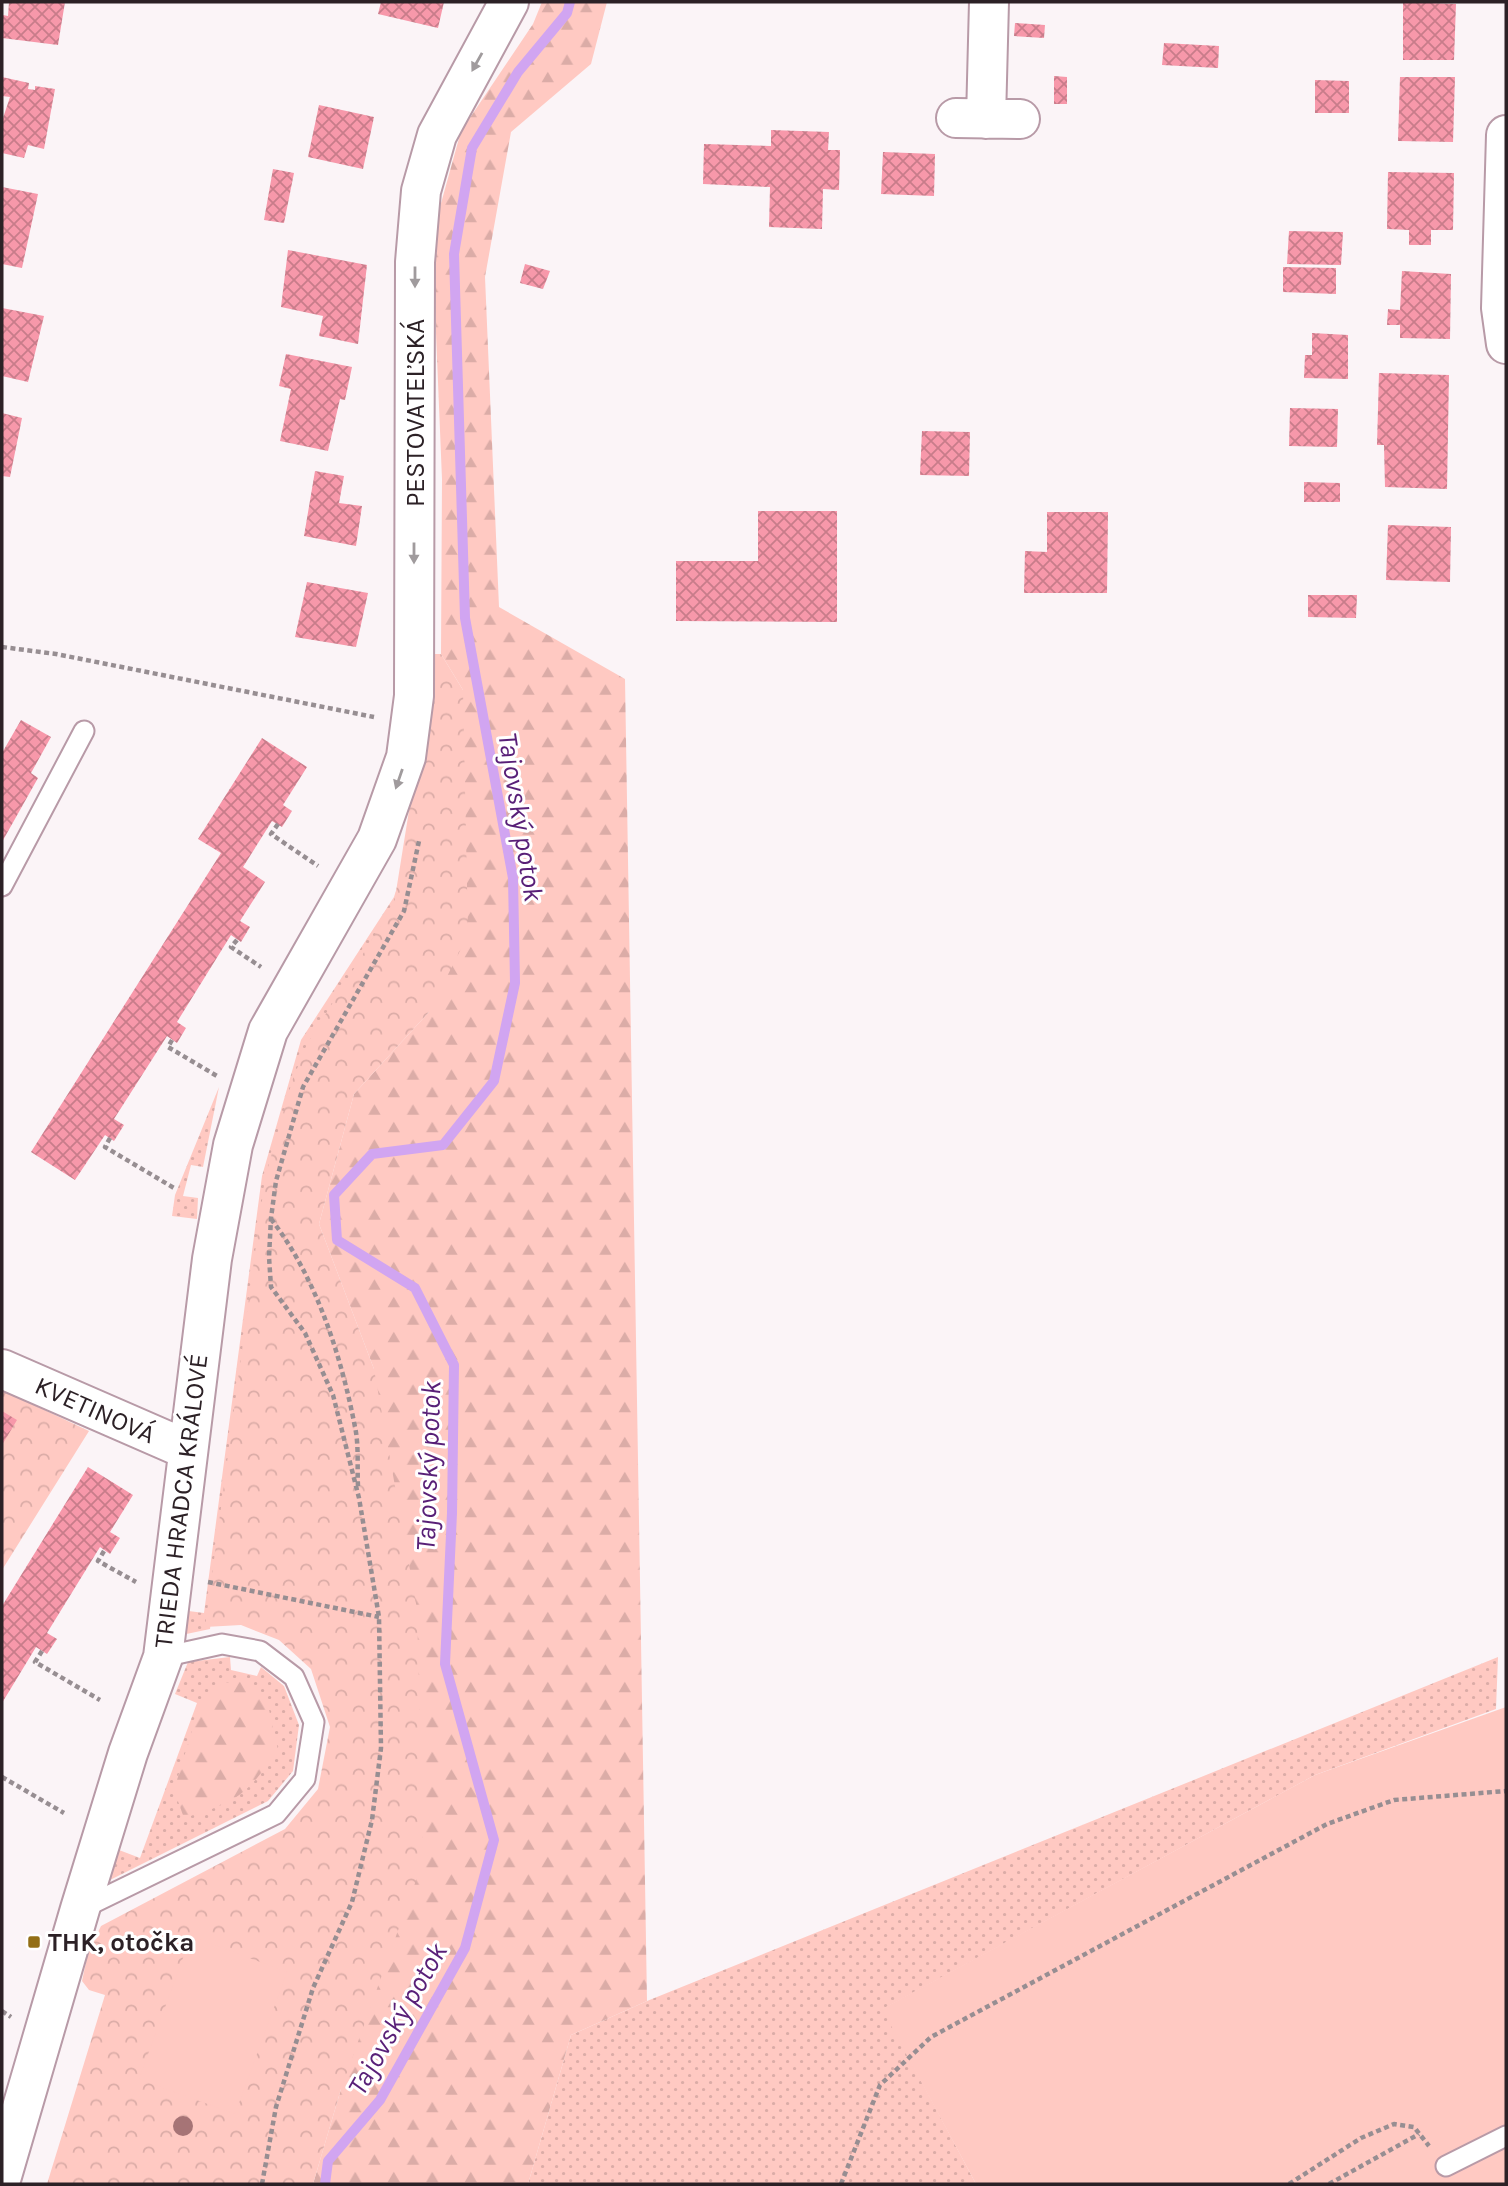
<svg xmlns="http://www.w3.org/2000/svg" width="1508" height="2186" viewBox="0 0 1508 2186" font-family="Karla,sans-serif">
<style>
.grass{fill:url(#grass-dots)}
.forest{fill:url(#forest-firs)}
.park{fill:url(#park-crowns)}
.pitch{fill:#ffc9c2}
.lines{fill:none;stroke-linecap:round;stroke-linejoin:round}
.stream{stroke:#d1a5f1;stroke-width:10}
.building{fill:url(#building-cross-hatch)}
.lane-casing{stroke:#b89aa7;stroke-width:23}
.street-casing{stroke:#b89aa7;stroke-width:42}
.path{stroke:#978e92;stroke-width:4.5;stroke-dasharray:5 3.5;stroke-linecap:butt}
.lane{stroke:#fff;stroke-width:19}
.street{stroke:#fff;stroke-width:38}
.tree{fill:#a67476}
.oneway{fill:#a09b9d}
.poi-dot{fill:#936e16;stroke:#fff;stroke-width:2.5}
.labels{text-anchor:middle;dominant-baseline:central;stroke-width:6;stroke-linejoin:round;paint-order:stroke}
.street-label{font-size:26px;fill:#2c2126;stroke:#fff}
.poi-label{font-size:26px;font-weight:bold;fill:#2c2126;stroke:#fff;text-anchor:start}
.water-label{font-size:28px;font-style:italic;fill:#581f77;stroke:#fff}
</style>
<defs>
<pattern id="grass-dots" width="8" height="8" patternUnits="userSpaceOnUse" patternTransform="scale(1.75)"><rect width="8" height="8" fill="#ffc9c2"/><path d="M2 2h.1M6 6h.1" fill="none" stroke="#dbaca7" stroke-width="1.8" stroke-linecap="round"/></pattern>
<pattern id="forest-firs" width="22" height="20" patternUnits="userSpaceOnUse" patternTransform="scale(1.75)"><rect width="22" height="20" fill="#ffc9c2"/><path d="M5 1l3.5 6h-7zM16 11l3.5 6h-7z" fill="#dbaca7"/></pattern>
<pattern id="park-crowns" width="20" height="18" patternUnits="userSpaceOnUse" patternTransform="scale(1.75)"><rect width="20" height="18" fill="#ffc9c2"/><path d="M2 6a3 3 0 1 1 6 0M12 15a3 3 0 1 1 6 0" fill="none" stroke="#dbaca7"/></pattern>
<pattern id="building-cross-hatch" width="8" height="8" patternUnits="userSpaceOnUse" patternTransform="scale(1.75)"><rect width="8" height="8" fill="#f798aa"/><path d="M0 0l8 8M0 8l8-8" fill="none" stroke="#c87c8a"/></pattern>
</defs>
<rect width="100%" height="100%" fill="#fbf4f7"/>
<path class="grass" d="M409 849 398 901 268 1182 210 1629 177 1636 181 1610 204 1613 262 1176 301 1040 394 897Z
M219 1087 203 1167 191 1165 183 1196 198 1198 197 1219 172 1216 175 1195Z
M230 1657 231 1670 257 1676 261 1667 284 1686 299 1725 293 1771 268 1801 108 1881 119 1850 140 1858 197 1703 175 1694 188 1662Z
M1498 1657 1496 1709 1315 1775 883 2009 976 2184H528L571 2035 647 2001Z"/>
<path class="forest" d="M542 2H607L591 64 511 132 485 277 499 607 625 679 647 2001 571 2035 528 2184H313L341 2089 374 1369 319 1224 354 1094 429 1012 463 690 441 654 442 479 432 236 461 131 533 24Z
M246 1681 268 1705 278 1750C246 1796 237 1802 184 1818L174 1790 199 1707 220 1683Z"/>
<path class="park" d="M423 654H441L463 690 468 935 429 1012 354 1094 319 1224 374 1369 417 1609 423 1861 341 2089 313 2184H47L105 1995 89 1990 82 1981 88 1953 101 1926 285 1829 318 1789 330 1727 311 1669 279 1640 241 1625 205 1627 265 1178 292 1081 307 1044 394 904 416 767Z
M2 1390 89 1431 2 1570Z"/>
<path class="pitch" d="M1506 1707V2184H976L882 2009 1315 1775Z
M191 1936 287 1972 235 2114 139 2079Z"/>
<g class="lines">
<path class="stream" d="M325 2184 328 2161 380 2100 465 1948 494 1840 445 1664 452 1513 454 1365 415 1288 337 1240 334 1195 372 1154 443 1145 494 1081 515 983 513 878 465 618 454 254 472 148 518 72 567 13 570 2"/>
</g>
<path class="building" d="M9 2H65L58 45 2 38 3 15 8 16Z
M381 2H444L438 28 378 14Z
M1403 2 1456 4 1454 60H1403Z
M1015 23 1045 25 1044 38 1014 36Z
M1164 43 1219 46 1218 68 1162 65Z
M1054 76 1067 77V104H1054Z
M2 77 29 83 28 89 35 90V86L55 89 44 149 28 145 24 158 2 153V121L10 97 2 96Z
M1400 77H1455L1453 142 1398 141Z
M1315 80 1349 81V113H1315Z
M319 105 374 117 363 169 308 157Z
M771 130 829 132 828 150H840L839 190 823 189 822 229 769 227 770 187 703 184 704 144 771 146Z
M883 152 935 154 934 196 881 194Z
M273 169 294 173 284 223 264 220Z
M1388 172 1454 173 1453 230H1431V245H1409V230L1387 229Z
M2 187 38 194 22 268 2 264Z
M1289 231 1343 232 1341 265 1287 264Z
M288 250 367 265 358 344 319 336 323 316 281 307Z
M525 264 550 271 543 289 520 283Z
M1283 267 1336 268V294L1283 292Z
M1402 271 1451 274 1450 339 1400 338V325H1387L1388 309 1400 310Z
M2 308 44 316 28 382 2 376Z
M1312 333 1348 335V379L1304 378 1305 355H1312Z
M286 354 352 367 345 400 340 399 328 451 280 441 291 389 279 386Z
M1379 373 1449 375 1447 489 1385 487 1384 445H1377Z
M1290 408 1338 409 1337 447 1289 446Z
M2 413 22 418 10 477 2 476Z
M922 431 970 432 969 476 920 475Z
M315 471 344 476 339 503 362 506 356 546 304 536Z
M1304 482 1340 483V502H1304Z
M758 511H837V622L676 621V561H758Z
M1047 512H1108L1107 593H1024L1025 551 1047 552Z
M1388 525 1451 527 1450 582 1386 580Z
M307 582 368 593 356 647 295 637Z
M1308 595H1357L1356 618 1308 617Z
M21 720 51 737 31 773 38 778 2 842V753Z
M262 738 307 767 283 805 292 811 282 827 272 821 243 867 265 882 240 921 250 927 241 942 231 935 177 1022 186 1028 177 1043 167 1036 114 1119 124 1125 114 1141 105 1135 75 1180 31 1152 221 853 198 839Z
M2 1411 17 1420 2 1445Z
M88 1467 133 1495 110 1532 120 1538 110 1554 100 1547 47 1633 57 1639 47 1654 36 1647 2 1703V1606Z"/>
<g class="lines">
<g class="lane-casing">
<path id="lane" d="M2 886 84 731
M81 1909 276 1814 305 1779 314 1722 294 1677 260 1651 222 1644 163 1657
M1446 2166 1506 2136"/>
</g>
<g class="street-casing">
<path id="street" d="M956 118 1020 119
M986 119 989 2
M1506 135 1501 308 1506 344
M2 1369 188 1450
M2 2176 80 1909 128 1753 163 1657 212 1259 233 1145 268 1031 377 839 406 757 414 696 415 262 421 191 437 135 509 2"/>
</g>
<path class="path" d="M2 647 56 654 374 717
M278 824 271 834 318 866
M237 940 231 947 261 967
M172 1040 168 1047 217 1076
M110 1138 105 1147 174 1188
M271 1219C316 1277 341 1355 355 1427 359 1445 357 1467 358 1486
M104 1551 98 1561 136 1582
M208 1582 379 1617
M42 1651 35 1662 100 1700
M2 1777 64 1813
M2 2011 11 2017
M262 2184 276 2107 313 1988 352 1902 372 1820 381 1748 379 1617 359 1498 333 1395 305 1333 271 1287 269 1257 271 1218 276 1181 303 1087 404 911 419 841
M841 2184 880 2085 931 2037 1327 1824 1394 1800 1506 1791
M1289 2184 1361 2138 1394 2124 1414 2127 1429 2146
M1329 2184 1419 2134"/>
<use href="#lane" class="lane"/>
<use href="#street" class="street"/>
</g>
<circle class="tree" cx="183" cy="2126" r="10"/>
<defs><path id="oneway-solid" d="M-6-.8H1V-3.2L6.5 0L1 3.2V.8H-6Z" transform="scale(1.75)"/></defs>
<g class="oneway">
<use href="#oneway-solid" transform="translate(477 62) rotate(119)"/>
<use href="#oneway-solid" transform="translate(415 277) rotate(90)"/>
<use href="#oneway-solid" transform="translate(414 553) rotate(90)"/>
<use href="#oneway-solid" transform="translate(399 779) rotate(109)"/>
</g>
<rect class="poi-dot" x="27" y="1935" width="14" height="14" rx="3.5"/>
<g class="labels">
<g class="street-label">
<text transform="translate(415 413) rotate(-90)">PESTOVATEĽSKÁ</text>
<text transform="translate(95 1410) rotate(24)">KVETINOVÁ</text>
<text transform="translate(181 1501) rotate(-83)">TRIEDA HRADCA KRÁLOVÉ</text>
</g>
<g class="poi-label">
<text x="48" y="1942">THK, otočka</text>
</g>
<g class="water-label">
<text transform="translate(521 817) rotate(81)">Tajovský potok</text>
<text transform="translate(428 1466) rotate(-88)">Tajovský potok</text>
<text transform="translate(397 2019) rotate(-60)">Tajovský potok</text>
</g>
</g>
<rect width="1508" height="2186" fill="none" stroke="#2c2126" stroke-width="7"/>
</svg>
